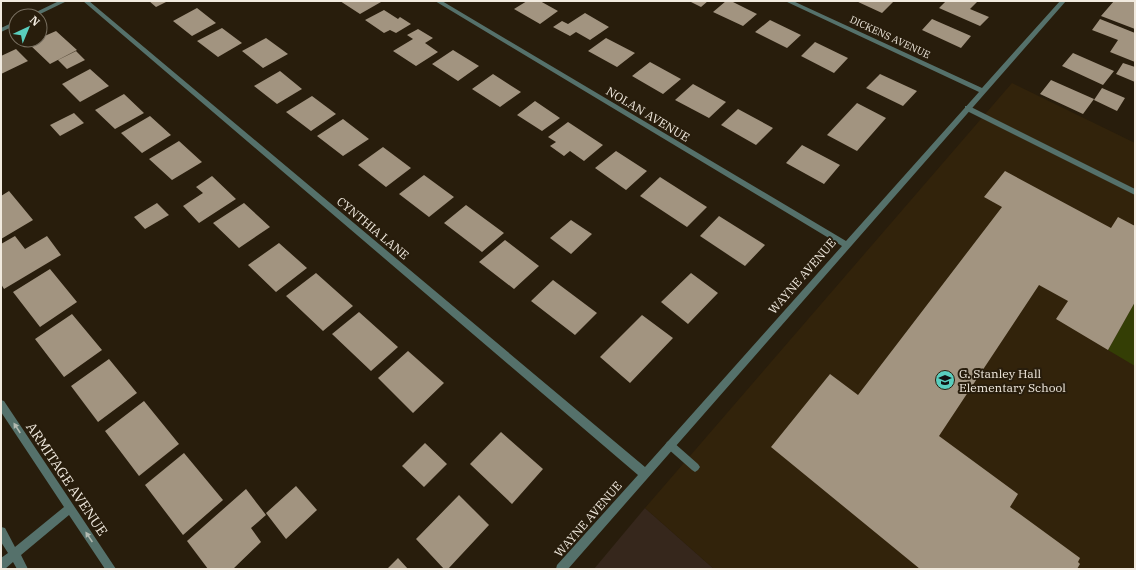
<svg xmlns="http://www.w3.org/2000/svg" width="1136" height="570" viewBox="0 0 1136 570" font-family="'IBM Plex Serif',serif">
<style>
.industrial{fill:#36271c}
.built{fill:#32230b}
.green{fill:#343e05}
.building{fill:#a29480}
.lines{fill:none;stroke-linecap:round;stroke-linejoin:round}
.lane{fill:#55716b;fill-rule:evenodd}
.street{fill:#55716b;fill-rule:evenodd}
.oneway{fill:#b3bab1}
.labels{text-anchor:middle;dominant-baseline:central;stroke-width:4;stroke-linejoin:round;paint-order:stroke}
.far-street-label{font-size:10px;fill:#f1eadf;stroke:#281d0c}
.street-label{font-size:12px;fill:#f1eadf;stroke:#281d0c}
.poi-label{font-size:12px;fill:#f1eadf;stroke:#281d0c;text-anchor:start}
.near-street-label{font-size:14px;fill:#f1eadf;stroke:#281d0c}
</style>
<rect width="100%" height="100%" fill="#281d0c"/>
<path class="industrial" d="M645 508 714 569H594Z"/>
<path class="built" d="M1012 83 1135 143V569H714L645 508Z"/>
<path class="green" d="M1135 302V366L1108 350Z"/>
<path class="building" d="M149 1H168L156 7Z
M340 1H379L381 2 360 14Z
M527 1H540L558 11 540 24 514 9Z
M689 1H708L701 7Z
M726 1H731L757 14 743 26 713 12Z
M856 1H894L882 13Z
M946 1H978L970 9 989 17 980 26 939 8Z
M1114 1H1135V29L1101 16Z
M197 8 216 23 192 36 173 21Z
M384 10 398 19 400 17 411 24 396 33 390 30 384 33 365 20Z
M585 13 609 27 590 40 576 32 570 36 553 27 562 21 568 24Z
M932 19 971 36 961 48 922 30Z
M1100 19 1135 33V62L1110 52 1118 40 1092 30Z
M770 20 801 35 787 48 755 32Z
M222 28 242 43 218 57 197 41Z
M418 29 433 38 425 43 438 52 416 66 393 51 413 39 407 35Z
M56 31 77 50 50 64 29 44 40 40V38Z
M266 38 288 54 263 68 242 51Z
M606 38 635 53 617 67 588 51Z
M815 42 848 58 834 73 801 56Z
M16 49 28 61 1 74V56Z
M453 50 479 66 458 81 432 64Z
M76 51 85 60 67 69 58 60Z
M1073 53 1114 71 1103 85 1062 66Z
M650 62 681 79 663 94 632 76Z
M1123 63 1135 67V82L1116 74Z
M90 69 109 86 80 102 62 84Z
M280 71 302 89 277 104 254 86Z
M493 74 521 92 500 107 472 89Z
M880 74 917 91 903 106 866 88Z
M1051 80 1094 99 1083 114 1040 94Z
M693 84 726 102 709 118 675 100Z
M1102 88 1125 98 1117 111 1094 100Z
M124 94 144 113 115 129 95 110Z
M312 96 336 114 311 131 286 112Z
M535 101 560 118 542 131 517 115Z
M857 103 886 118 857 151 827 135Z
M738 109 773 128 756 145 721 125Z
M74 113 84 123 60 136 50 125Z
M150 116 171 135 142 153 121 133Z
M343 119 369 139 343 156 317 136Z
M568 122 603 145 584 161 570 151 564 156 550 146 556 142 548 137Z
M179 141 202 162 172 180 149 159Z
M802 145 840 165 824 184 786 163Z
M383 147 411 168 386 187 358 165Z
M616 151 647 171 626 190 595 168Z
M1005 171 1111 228 1118 217 1135 226V302L1108 350 1056 319 1068 301 1039 285 939 436 1018 494 1010 507 1080 558 1078 562 1080 564 1077 569H920L771 447 830 374 858 395 1002 207 984 197Z
M424 175 454 197 429 217 399 194Z
M212 176 236 199 199 223 183 206 203 193 196 187Z
M660 177 707 207 687 227 640 196Z
M9 191 33 220 1 239V196Z
M157 203 169 215 145 229 134 217Z
M244 203 270 227 239 248 213 223Z
M466 205 504 233 482 252 444 223Z
M719 216 765 245 745 266 700 236Z
M571 220 592 234 571 254 550 238Z
M15 236 25 249 47 236 61 255 4 289 1 284V244Z
M505 240 539 266 514 289 479 262Z
M279 243 307 268 276 292 248 265Z
M50 269 77 302 40 327 13 292Z
M316 273 353 306 323 331 286 296Z
M691 273 718 293 688 324 661 302Z
M553 280 597 313 575 335 531 301Z
M359 312 398 347 371 371 332 334Z
M72 314 102 350 64 377 35 339Z
M642 315 673 338 630 383 600 357Z
M408 351 444 383 413 413 378 378Z
M109 359 137 393 98 422 71 386Z
M144 401 179 444 139 476 105 431Z
M501 432 543 469 512 504 470 464Z
M425 443 447 464 424 487 402 466Z
M184 453 223 500 183 535 145 485Z
M296 486 317 510 286 539 266 513Z
M246 489 266 515 251 528 261 542 233 569H208L187 541Z
M459 495 489 525 448 569H444L416 539Z
M398 558 408 569H387Z"/>
<g class="lines">
<path class="lane" d="M965 106H969L1135 189V195L965 110Z
M670 440 673 442 698 464 700 467 698 470 695 472 692 470 667 448 665 445 667 442Z"/>
<path class="street" d="M59 1H67L36 16H28Z
M83 1H89L645 467 842 246 435 1H442L846 241 979 92 785 1H793L982 88 1060 1H1066L568 569H556L557 565 638 475Z
M16 21V25L1 32V28Z
M1 400 4 401 116 569H105L69 515 21 555 28 569H17L13 562 5 569H1V558L8 553 1 542V527L5 528 15 547 64 507 1 412Z"/>
</g>
<defs><path id="oneway-solid" d="M-6-.8H1V-3.2L6.5 0L1 3.2V.8H-6Z"/></defs>
<g class="oneway">
<use href="#oneway-solid" transform="translate(17 428) rotate(-123)"/>
<use href="#oneway-solid" transform="translate(89 537) rotate(-124)"/>
</g>
<defs>
<g id="school-disc" transform="scale(1)"><circle r="9.5" fill="#59cebe" stroke="#281d0c"/><path d="M0-5L7-2L0 1L-7-2ZM-4 1L0 2.5L4 1V4Q0 6-4 4Z" fill="#111"/></g>
</defs>
<g fill-rule="evenodd">
<use href="#school-disc" x="945" y="380"/>
</g>
<g class="labels">
<g class="far-street-label">
<text transform="translate(890 37) rotate(25)">DICKENS AVENUE</text>
</g>
<g class="street-label">
<text transform="translate(648 114) rotate(31)">NOLAN AVENUE</text>
<text transform="translate(373 228) rotate(40)">CYNTHIA LANE</text>
<text transform="translate(802 276) rotate(-49)">WAYNE AVENUE</text>
<text transform="translate(588 519) rotate(-49)">WAYNE AVENUE</text>
</g>
<g class="poi-label">
<text x="959" y="373">G. Stanley Hall<tspan x="959" dy="14">Elementary School</tspan></text>
</g>
<g class="near-street-label">
<text transform="translate(67 479) rotate(56)">ARMITAGE AVENUE</text>
</g>
</g>
<rect width="1136" height="570" fill="none" stroke="#f1eadf" stroke-width="4"/>
<g transform="translate(28 28) rotate(44)"><circle r="19" fill="#281d0c" stroke="#786f60"/>
<path d="M0-3L7 15L0 10L-7 15Z" fill="#59cebe"/>
<text y="-6" font-size="11" font-weight="bold" text-anchor="middle" fill="#f1eadf">N</text>
</g>
</svg>
